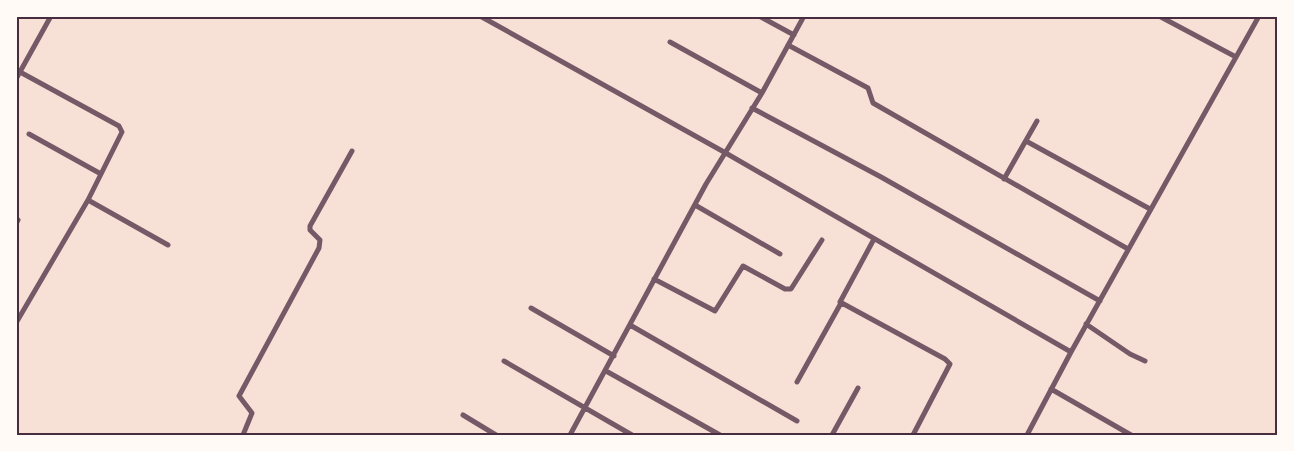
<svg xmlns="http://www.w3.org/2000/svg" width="1294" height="451" viewBox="0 0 1294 451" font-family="Ubuntu,sans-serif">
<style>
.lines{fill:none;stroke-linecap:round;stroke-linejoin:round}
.minor{stroke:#755966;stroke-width:5}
.neatline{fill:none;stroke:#4a2c40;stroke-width:2}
</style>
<rect width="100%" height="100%" fill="#f7e1d7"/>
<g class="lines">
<path class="minor" d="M480 16 724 152 1071 352
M759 16 794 35
M1159 16 1236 57
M670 42 762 93
M788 45 868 88 873 103 1128 249
M16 79 51 16
M752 108 881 177 1100 301
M29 134 101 174
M1026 141 1150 209
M1004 179 1037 121
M88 200 168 245
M695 205 780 254
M16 224 18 220
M874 239 840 302 945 359 950 364 913 435
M654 279 715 311 743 266 785 289H791L822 240
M531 308 614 356
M16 323 88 200 122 132 119 126 20 72
M1086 324 1130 354 1145 361
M630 325 797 421
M504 361 632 435
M606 371 720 435
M797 382 841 303
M1051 389 1131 435
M463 415 496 435
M243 435 252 413 239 396 319 248 320 240 310 230V226L352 151
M570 435 706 184 762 93 804 16
M832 435 858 388
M1027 435 1071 352 1259 16"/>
</g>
<rect width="1294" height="451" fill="none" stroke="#fffaf5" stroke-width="35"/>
<rect x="18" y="18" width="1258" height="416" class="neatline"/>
</svg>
